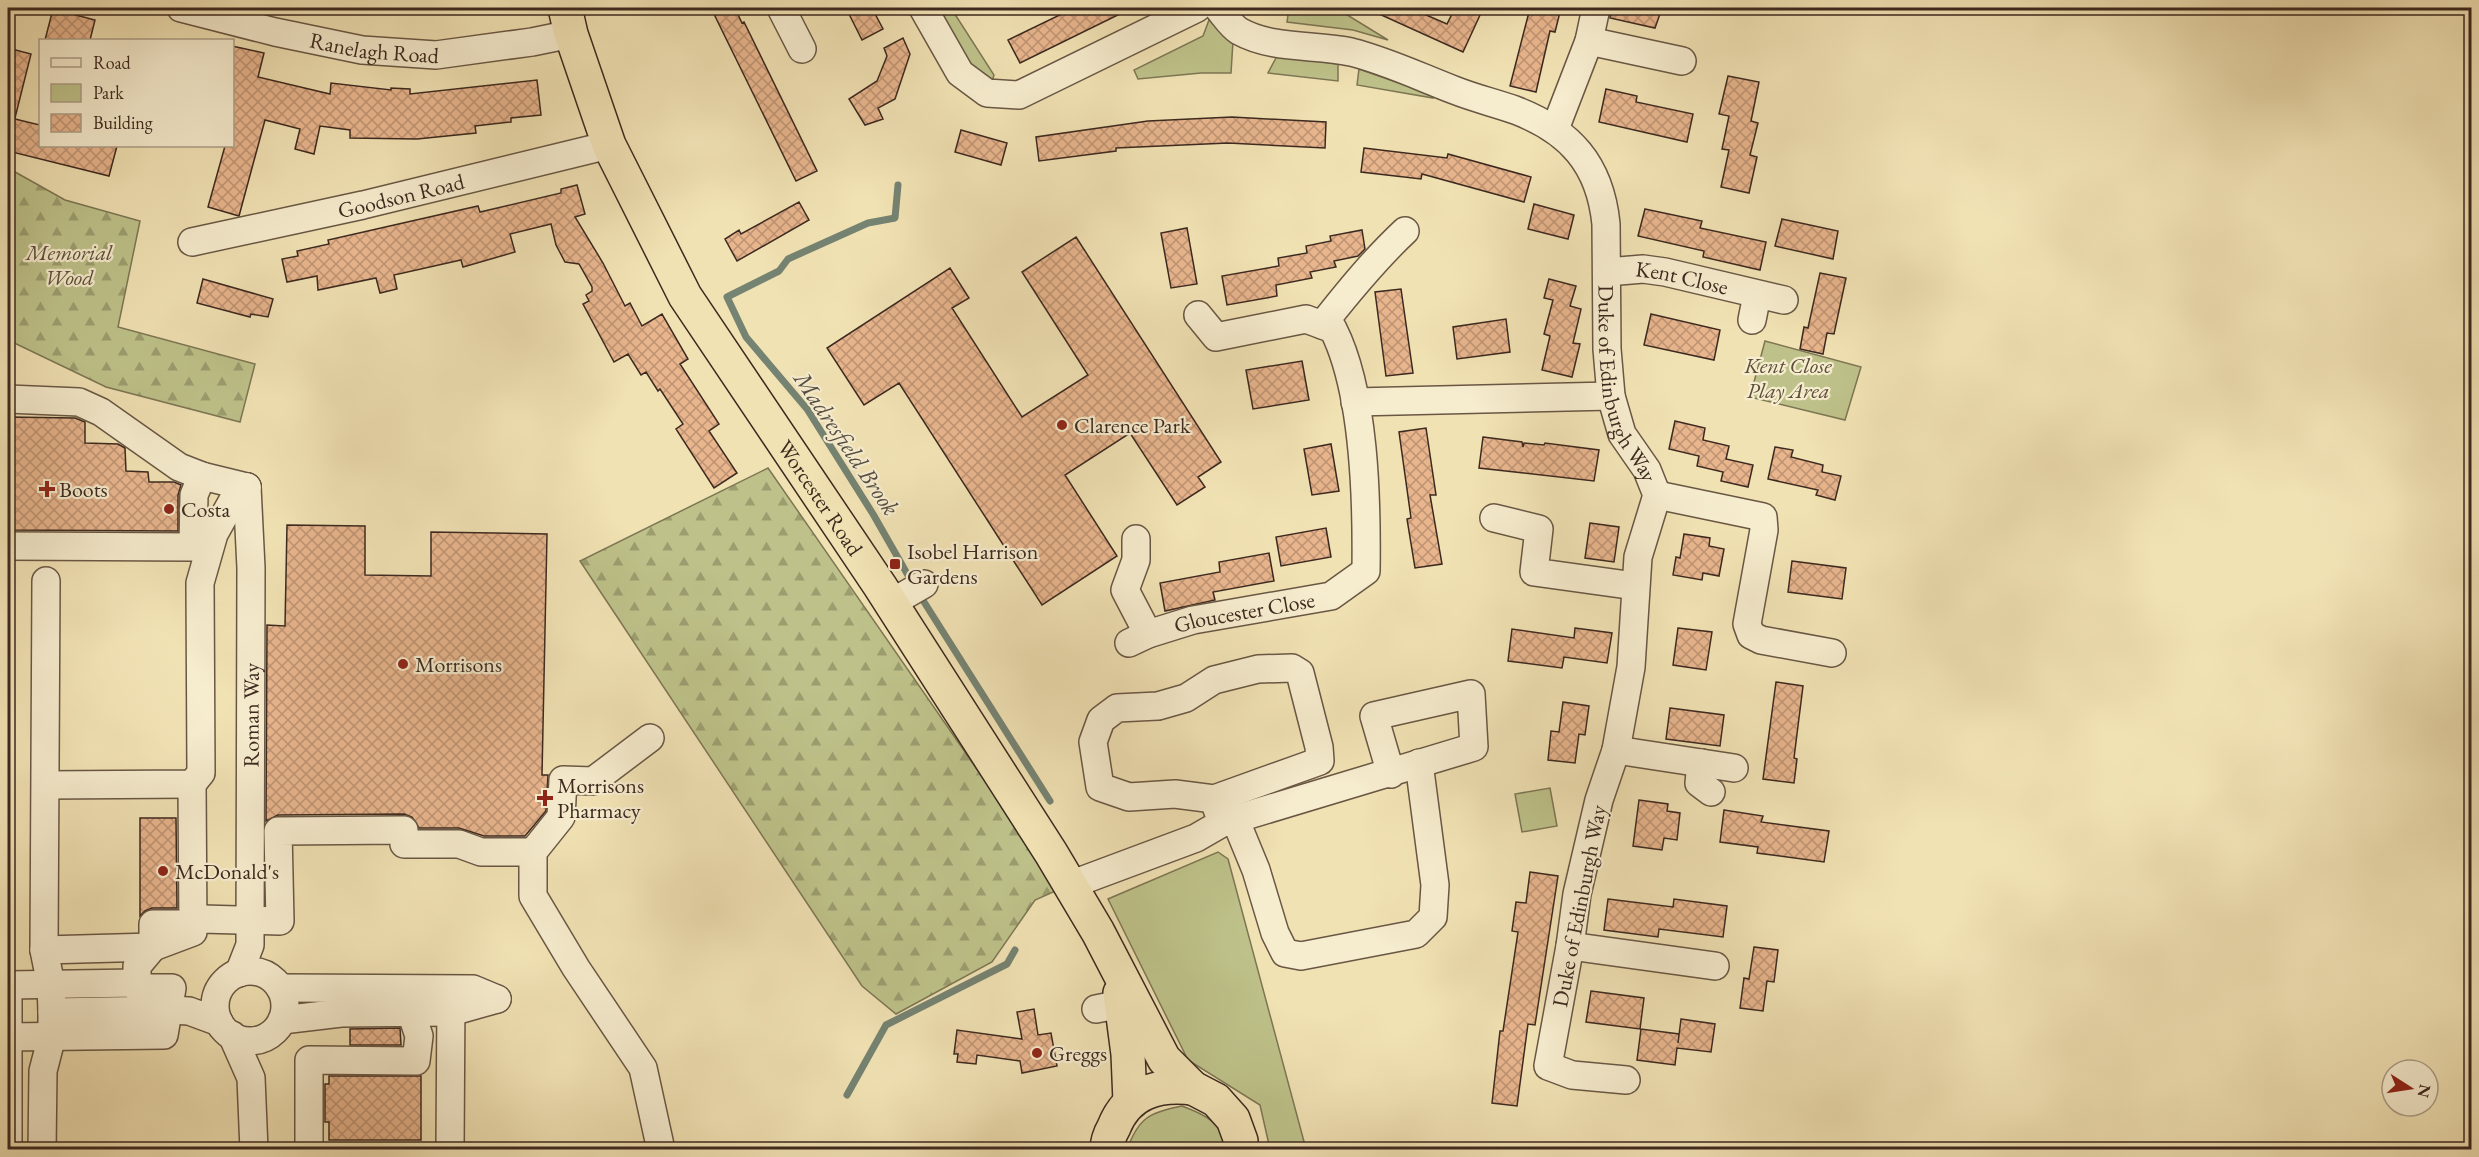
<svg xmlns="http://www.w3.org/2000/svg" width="2479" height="1157" viewBox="0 0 2479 1157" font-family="'EB Garamond',serif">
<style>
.green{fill:#bec28a;stroke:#7d7654;stroke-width:1.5}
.forest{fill:url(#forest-firs);stroke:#7d7654;stroke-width:1.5}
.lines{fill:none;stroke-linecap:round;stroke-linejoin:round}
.stream{stroke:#758372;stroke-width:7}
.building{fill:url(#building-cross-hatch);stroke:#3c291f;stroke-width:1.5}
.minor-casing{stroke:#695744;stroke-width:30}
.highway-casing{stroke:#3c291f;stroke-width:36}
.minor{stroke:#f6ecce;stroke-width:27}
.highway{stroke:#f1e2b4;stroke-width:33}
.poi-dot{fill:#8f2418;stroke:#f6ecce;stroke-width:2}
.labels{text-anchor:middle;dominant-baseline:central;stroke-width:4.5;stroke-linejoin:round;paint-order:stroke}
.street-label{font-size:22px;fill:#3c291f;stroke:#f6ecce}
.park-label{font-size:22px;font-style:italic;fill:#5c4f3a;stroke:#f6ecce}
.poi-label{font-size:22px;fill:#3c291f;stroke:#f6ecce;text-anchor:start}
.water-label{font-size:24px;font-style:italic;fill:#544e42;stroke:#f6ecce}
</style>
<defs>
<pattern id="forest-firs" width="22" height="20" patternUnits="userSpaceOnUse" patternTransform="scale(1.5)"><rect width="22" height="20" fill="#bec28a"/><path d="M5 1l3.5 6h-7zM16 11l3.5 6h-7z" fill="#9c9e70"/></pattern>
<pattern id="building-cross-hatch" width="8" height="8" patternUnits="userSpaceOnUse" patternTransform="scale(1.5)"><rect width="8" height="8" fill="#e8b58d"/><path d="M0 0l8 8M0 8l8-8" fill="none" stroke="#bd9373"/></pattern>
</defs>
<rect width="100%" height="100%" fill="#f1e2b4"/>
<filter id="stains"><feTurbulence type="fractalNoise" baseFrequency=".00333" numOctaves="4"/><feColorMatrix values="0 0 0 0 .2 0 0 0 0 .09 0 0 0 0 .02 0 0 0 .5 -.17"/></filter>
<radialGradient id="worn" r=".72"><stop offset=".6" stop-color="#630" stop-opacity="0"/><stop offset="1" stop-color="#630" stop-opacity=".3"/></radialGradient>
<path class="green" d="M933 8H951L994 75 991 85 974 77Z
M1289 8H1336L1388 40 1353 30 1287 22Z
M1209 20 1216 23 1233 41 1231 73H1201L1138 79 1134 70 1203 36Z
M1277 56 1338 64V81L1268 73Z
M1359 69 1433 95V98L1357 85Z
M1765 341 1861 367 1845 420 1750 397Z
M1550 788 1557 826 1522 832 1515 794Z
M1218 852 1228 859 1306 1149H1270L1260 1105 1188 1060 1108 899Z
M1182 1106C1206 1115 1222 1122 1227 1150H1127C1138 1118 1150 1112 1182 1106Z"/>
<path class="forest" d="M8 168 65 200 140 221 118 327 255 364 240 422 106 387 8 340Z
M768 468 1060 889 1035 900 992 962 896 1014 862 986 580 561Z"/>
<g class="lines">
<path class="stream" d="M898 185 895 218 868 223 788 259 779 271 727 297 746 337 807 409 873 514 913 584
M919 594 1050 801
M847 1095 886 1025 1007 964 1015 950"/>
</g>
<path class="building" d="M711 8H735L742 23 744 22 817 171 796 181Z
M846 8H872L883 29 862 40Z
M1074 8H1132L1020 63 1008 40Z
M1366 8H1410L1447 24 1455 8H1468L1481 13 1463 52Z
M1530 8H1561L1555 32 1550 31 1536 92 1510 86Z
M1611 8H1662L1655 28 1610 18Z
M53 9 95 20 90 40H45Z
M903 38 910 54 895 99 878 108 883 119 865 125 849 99 877 81 887 56 884 48Z
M232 46 264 53 258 77 330 94 331 83 391 90V88L410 89V94L537 80 541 115 511 118V122L475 126 476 133 417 139 350 138V130L320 126 314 154 295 149 300 129 265 120 239 216 208 207 225 146H232Z
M8 48 31 54 14 122 8 121Z
M1728 76 1759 82 1751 121 1758 123 1750 155 1757 157 1749 193 1721 187 1729 150 1722 149 1729 116 1719 114Z
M1606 89 1637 96 1636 102 1693 114 1687 142 1599 122Z
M1232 117 1326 122 1325 148 1228 143 1116 148V151L1039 161 1036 137 1148 121Z
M15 119 40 125V146H117L109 176 8 151V128L13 129Z
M961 130 1007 143 1001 165 955 152Z
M1364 148 1447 158 1448 154 1531 177 1524 202 1422 174 1421 179 1361 172Z
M577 185 585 214 575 217 603 263 625 306 630 303 642 326 662 314 688 359 680 364 719 424 709 431 737 473 714 488 676 429 683 424 660 389 658 391 646 372 641 375 628 354 614 362 583 304 589 301 586 295 592 291V287L579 264 565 262 556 245 551 224 510 234 515 252 463 267 461 260 394 275 397 289 380 293 376 278 318 290 317 276 287 282 282 259 298 256 297 251 329 244 328 240 478 206 480 212 561 193V189Z
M799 202 809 220 737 261 725 239 739 230 741 234Z
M1534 204 1574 215 1568 239 1528 229Z
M1645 209 1702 221 1700 228 1766 242 1760 270 1703 257 1704 251 1638 236Z
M1782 219 1838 231 1833 259 1775 246Z
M1187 228 1197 284 1171 288 1161 233Z
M1362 230 1365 249 1358 256 1334 261 1336 267 1310 272 1312 278 1276 285 1277 296 1227 305 1222 276 1279 266 1278 258 1307 253 1306 246 1331 241 1330 236Z
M1076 237 1221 462 1198 477 1205 487 1177 505 1130 433 1065 475 1117 556 1042 605 899 383 864 405 827 348 950 268 969 298 952 308 1022 417 1088 375 1022 272Z
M1820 273 1846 278 1834 334 1827 333 1823 354 1800 349 1804 327 1808 328Z
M203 279 273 299 268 317 251 314 250 317 197 303Z
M1549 279 1576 286 1570 306 1581 309 1573 343 1580 344 1572 377 1542 370 1550 336 1544 334 1553 300 1544 298Z
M1401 289 1413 373 1386 376 1375 292Z
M1651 314 1720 330 1714 360 1644 345Z
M1506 319 1510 352 1457 359 1453 327Z
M1302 361 1309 400 1253 409 1246 370Z
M8 417 75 418 85 422V443L118 444 125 448 126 471 148 472 149 482H174L181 485 178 495V531L8 530Z
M1675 421 1705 428 1703 440 1729 446 1726 459 1753 465 1748 487 1721 481 1723 472 1697 466 1699 456 1669 449Z
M1426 428 1436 495H1430L1442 564 1415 568 1407 519 1411 518 1399 432Z
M1483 437 1522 442 1523 447 1524 443 1544 445 1545 443 1599 450 1594 481 1479 468Z
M1331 444 1339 491 1312 495 1304 449Z
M1775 447 1793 450 1791 457 1823 465 1822 472 1841 476 1835 500 1816 495 1818 490 1768 479Z
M1590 523 1619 527 1614 562 1585 558Z
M287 525 365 526V575L431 576V532L547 534 542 775H548L546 811 525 836H484L459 828H419L412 817 404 814 278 815 266 821 267 625 285 626Z
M1326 528 1331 557 1281 566 1276 537Z
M1684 534 1710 538 1709 546 1724 549 1719 576 1703 573 1702 580 1673 575 1676 557 1680 558Z
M1269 553 1274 581 1213 592 1215 600 1165 611 1160 583 1220 572 1219 562Z
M1792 561 1846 568 1842 599 1788 592Z
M1575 628 1612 633 1607 663 1564 657 1562 668 1508 661 1512 629 1574 638Z
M1678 628 1712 632 1706 670 1673 665Z
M1776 682 1803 686 1794 758 1797 759 1794 783 1763 779Z
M1563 702 1589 706 1585 735 1579 734 1575 763 1548 760 1551 731 1559 732Z
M1670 708 1724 715 1720 746 1666 739Z
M1639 800 1668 804 1667 811 1680 813 1677 840 1664 838 1662 850 1633 846Z
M1724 810 1763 816 1761 822 1829 831 1824 862 1757 853 1758 847 1720 842Z
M140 818H176L177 908H152L145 911 140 916Z
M1530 872 1558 876 1535 1025 1528 1024 1517 1106 1492 1103 1500 1031H1503L1518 932 1512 931 1516 902 1526 903Z
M1608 899 1673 907 1674 899 1727 906 1723 937 1659 929 1658 937 1604 930Z
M1754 947 1778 950 1774 982 1767 981 1763 1011 1740 1008 1744 978 1749 979Z
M1591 991 1644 998 1640 1029 1586 1022Z
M1034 1009 1038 1035 1051 1033 1057 1066 1022 1073 1020 1061 977 1055 976 1064 957 1062 958 1054H954L957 1030 1022 1039 1017 1012Z
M1681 1019 1715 1024 1711 1052 1677 1048 1675 1065 1637 1060 1641 1029 1679 1034 1678 1043Z
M400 1028 401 1045H350V1029Z
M329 1076H421V1140H329V1122H325V1084H329Z"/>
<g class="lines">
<g class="minor-casing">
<g id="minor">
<path id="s1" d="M181 8 275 32 362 50 436 55 532 42 571 34"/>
<path d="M781 8 802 49"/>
<path d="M923 8 960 73 987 93 1019 95 1197 8"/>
<path id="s2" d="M1218 8C1224 15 1231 26 1239 31 1273 50 1315 44 1351 52 1387 61 1420 77 1454 90 1474 98 1495 103 1515 110 1570 131 1600 164 1606 224L1607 349 1611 396 1622 434 1647 470 1657 495 1638 557 1631 667 1616 750 1599 800 1577 894 1570 946 1548 1066 1572 1075 1626 1080"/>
<path d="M1589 41 1682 61"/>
<path d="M1555 129 1589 41 1596 8"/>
<path id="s3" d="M192 242 363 205 609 145"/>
<path id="s4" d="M1607 272 1643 269 1665 272 1784 300"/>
<path d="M1752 320 1757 295"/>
<path d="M1322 325C1348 292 1374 260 1405 231"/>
<path d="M8 399 79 402 101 412 179 467 202 476 247 487"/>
<path d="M1355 402 1611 396"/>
<path d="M1657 495 1763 517 1764 530 1747 624 1751 635 1761 640 1832 653"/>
<path d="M1494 518 1539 529 1534 572 1635 586"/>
<path d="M1136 539V560L1125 590 1148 634"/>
<path d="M8 546 193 547 194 495 202 476"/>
<path d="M893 606 905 595 924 584"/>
<path id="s5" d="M1129 643 1148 634 1193 620 1331 596 1366 571C1367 500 1365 392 1333 329L1306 319 1216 337 1198 315"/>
<path d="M1292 668 1300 673 1319 747 1320 761 1214 799 1175 794 1129 797 1100 787 1093 742 1101 720 1117 708 1158 706 1186 698 1214 680 1258 669Z"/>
<path d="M650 738 593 781 563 780 561 817 533 852V896L576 968 643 1068 661 1150"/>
<path d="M1616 750 1734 768"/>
<path d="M1701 763 1699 783 1711 792"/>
<path d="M46 785 192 784 201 773 200 583 214 534 233 500 247 487"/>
<path d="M1235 819 1256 870 1275 933 1285 953 1301 956 1416 934 1433 917 1435 885 1419 763"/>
<path d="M1222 823 1474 747 1471 694 1374 716 1391 774"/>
<path d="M1070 885 1196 838 1222 823 1216 806"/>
<path d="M1570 946 1715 966"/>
<path d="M44 950 153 947 193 932 192 784"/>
<circle cx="250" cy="1006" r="35"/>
<path id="s6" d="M239 973 250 945 251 568 247 487"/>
<path d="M8 985 137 983"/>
<path d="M280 988 473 989 497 999"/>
<path d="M8 990V1150"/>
<path d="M1096 1009 1121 1004"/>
<path d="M52 1012 169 1010 189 1011 219 1022"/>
<path d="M282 1020 341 1013 451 1012 497 999"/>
<path d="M232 1035 251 1078 254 1150"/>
<path d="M8 1037 164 1035 172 988H137V966L153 947V924H187L202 919 280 921 278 831 404 830V844H459L481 852H533"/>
<path d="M42 1150 43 1071 52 1036V1012L51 985 44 950 46 581"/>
<path d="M309 1150V1060L416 1061 419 1036 411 1012"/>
<path d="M450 1150 451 995"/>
</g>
</g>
<g class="highway-casing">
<g id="highway">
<path id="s7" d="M565 8 571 34 609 145 685 296 880 586 1051 853 1098 932 1164 1059 1193 1088 1216 1100 1233 1119 1241 1141V1150"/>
<path d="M1120 993 1128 1054 1130 1102"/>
<path d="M1107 1150C1107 1141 1110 1134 1114 1127 1128 1092 1158 1084 1193 1088"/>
</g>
</g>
<use href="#minor" class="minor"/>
<use href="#highway" class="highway"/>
</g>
<g class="poi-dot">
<circle cx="1062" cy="425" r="6"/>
<path d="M44 480h6v6h6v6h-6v6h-6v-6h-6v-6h6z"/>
<circle cx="169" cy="509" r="6"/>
<rect x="889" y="558" width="12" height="12" rx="3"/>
<circle cx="403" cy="664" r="6"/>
<path d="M542 789h6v6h6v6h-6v6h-6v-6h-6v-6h6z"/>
<circle cx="163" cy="871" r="6"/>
<circle cx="1037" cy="1053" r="6"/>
</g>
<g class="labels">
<g class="street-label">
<text stroke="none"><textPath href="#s1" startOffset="198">Ranelagh Road</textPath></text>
<text stroke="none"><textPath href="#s3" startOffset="214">Goodson Road</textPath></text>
<text stroke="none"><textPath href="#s4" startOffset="76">Kent Close</textPath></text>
<text stroke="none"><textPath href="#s2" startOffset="639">Duke of Edinburgh Way</textPath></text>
<text stroke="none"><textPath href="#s7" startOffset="556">Worcester Road</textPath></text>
<text stroke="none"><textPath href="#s5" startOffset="120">Gloucester Close</textPath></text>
<text stroke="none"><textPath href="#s6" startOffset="260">Roman Way</textPath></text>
<text transform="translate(1579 906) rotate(-79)">Duke of Edinburgh Way</text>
</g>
<g class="park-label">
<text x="69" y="252">Memorial<tspan x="69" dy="25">Wood</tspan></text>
<text x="1788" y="365">Kent Close<tspan x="1788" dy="25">Play Area</tspan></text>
</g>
<g class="poi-label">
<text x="1074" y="425">Clarence Park</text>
<text x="59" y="489">Boots</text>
<text x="181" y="509">Costa</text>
<text x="907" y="551">Isobel Harrison<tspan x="907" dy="25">Gardens</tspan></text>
<text x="415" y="664">Morrisons</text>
<text x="557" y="785">Morrisons<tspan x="557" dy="25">Pharmacy</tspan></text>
<text x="175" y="871">McDonald's</text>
<text x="1049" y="1053">Greggs</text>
</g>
<g class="water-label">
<text transform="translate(847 443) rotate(56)">Madresfield Brook</text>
</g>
</g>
<rect width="2479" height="1157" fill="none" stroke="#f1e2b4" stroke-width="30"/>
<rect x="9" y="9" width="2461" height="1139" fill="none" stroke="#3c291f" stroke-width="3"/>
<rect x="15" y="15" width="2449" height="1127" fill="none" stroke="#3c291f" stroke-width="1.5"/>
<rect x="39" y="39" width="195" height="108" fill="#f6ecce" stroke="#ac9e88" stroke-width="1.5"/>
<rect x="51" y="58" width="30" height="9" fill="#f6ecce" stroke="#ac9e88" stroke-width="1.5"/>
<text x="93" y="69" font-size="18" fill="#3c291f">Road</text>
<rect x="51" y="84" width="30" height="18" fill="#bec28a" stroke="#ac9e88" stroke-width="1.5"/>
<text x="93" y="99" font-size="18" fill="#3c291f">Park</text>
<rect x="51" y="114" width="30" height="18" fill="url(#building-cross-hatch)" stroke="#ac9e88" stroke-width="1.5"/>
<text x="93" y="129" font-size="18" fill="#3c291f">Building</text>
<g transform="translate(2410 1088) rotate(102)"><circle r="28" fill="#f6ecce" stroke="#ac9e88" stroke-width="1.5"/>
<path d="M0-4.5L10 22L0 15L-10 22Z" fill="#8f2418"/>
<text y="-9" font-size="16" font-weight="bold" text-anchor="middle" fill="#3c291f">N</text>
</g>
<rect width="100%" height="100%" filter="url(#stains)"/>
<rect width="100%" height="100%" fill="url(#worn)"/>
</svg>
